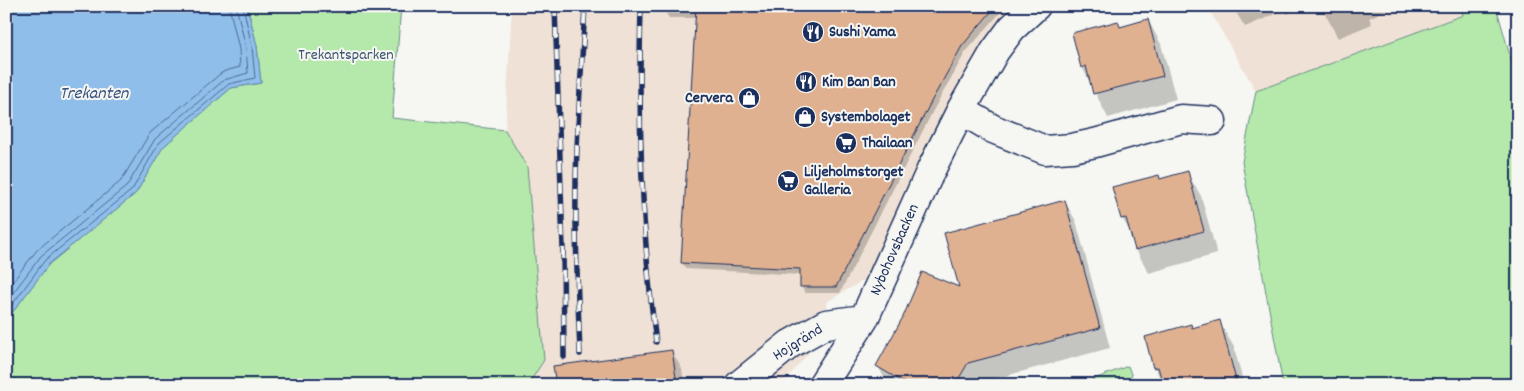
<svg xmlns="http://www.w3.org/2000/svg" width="1524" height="391" viewBox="0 0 1524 391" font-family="Dekko,sans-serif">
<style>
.built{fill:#efe1d5}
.green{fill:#b4e9ab;stroke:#688c84}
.water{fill:#90beea;stroke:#6185b2}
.shadow{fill:#0003}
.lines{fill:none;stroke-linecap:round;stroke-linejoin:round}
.shore{stroke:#4a6896;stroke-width:1}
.building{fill:#e0b191;stroke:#1b2f5e}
.minor-casing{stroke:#1b2f5e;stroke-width:31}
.minor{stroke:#f6f6f2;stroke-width:28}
.rail-casing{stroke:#1b2f5e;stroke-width:5.5}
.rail{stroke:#f6f6f2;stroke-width:4;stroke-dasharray:11;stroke-linecap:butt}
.labels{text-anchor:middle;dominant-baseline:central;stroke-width:4;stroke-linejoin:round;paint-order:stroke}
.poi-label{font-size:16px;font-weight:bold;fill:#1b2f5e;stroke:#f6f6f2;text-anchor:start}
.park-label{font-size:16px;fill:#3a546d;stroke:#f6f6f2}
.street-label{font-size:16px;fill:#1b2f5e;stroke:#f6f6f2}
.water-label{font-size:18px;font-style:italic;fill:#385381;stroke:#f6f6f2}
</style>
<rect width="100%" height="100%" fill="#f6f6f2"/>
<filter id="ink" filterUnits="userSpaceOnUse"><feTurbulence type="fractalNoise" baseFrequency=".02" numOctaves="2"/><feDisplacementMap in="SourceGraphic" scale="10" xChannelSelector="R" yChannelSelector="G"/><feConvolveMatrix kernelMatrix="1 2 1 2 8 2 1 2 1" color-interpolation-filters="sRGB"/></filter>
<g filter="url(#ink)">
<path class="built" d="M512 6H1022L879 271 828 301 819 341 781 385H528L544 360 527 167 505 130Z
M1207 6H1461L1464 15 1256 91Z"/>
<path class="green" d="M247 6H401L392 118 505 130 527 167 544 360 528 385H6V321L49 264 136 193 163 147 231 88 261 83 257 46Z
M1461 6H1496L1518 84V385H1283L1242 162 1256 91 1463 15Z
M1128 366 1135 385H1079Z"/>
<path class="water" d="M6 6H247L257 46 261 83 231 88 163 147 136 193 49 264 6 321Z"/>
<path class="shadow" d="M665 6H1006L965 53 935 107 840 293H805L802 287V275L686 269 682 262 696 18H669L665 12Z
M1232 6H1306L1287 14 1285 10 1245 27Z
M1321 6H1385L1386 10 1369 18 1372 24 1338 38Z
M1148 20 1161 44 1176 99 1108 118 1082 67 1118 22 1121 28Z
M1187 173 1201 196 1217 254 1149 273 1136 250 1132 235 1122 218 1160 180Z
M1065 202 1076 221 1110 348 979 383 978 385H888L878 366 961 289Z
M1219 322 1234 347 1244 385H1164L1155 368 1191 325 1193 329Z
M672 352 682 369 684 385H557Z"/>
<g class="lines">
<path class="shore" d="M6 290 37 250 121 181 150 133 220 74 225 71 240 67 239 49 229 6
M6 302 41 256 127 186 155 139 224 80 248 73 246 48 236 6
M6 313 45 260 132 190 159 143 229 84 255 78 252 47 243 6"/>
</g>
<path class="building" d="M696 6H996L962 46 932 100 836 287H800V269L681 263Z
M1148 19 1163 76 1093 94 1086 66 1081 68 1072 33 1118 21 1120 27Z
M1188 171 1204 231 1135 250 1126 218 1121 219 1112 187 1159 175 1160 179Z
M1065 200 1100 328 968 363 955 385H908L876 366 903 317 922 272 959 287 944 233Z
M1220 320 1236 380 1219 385H1163L1158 367 1153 368 1145 337 1191 324 1192 328Z
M672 350 677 385H556L553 366Z"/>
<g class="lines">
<g class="minor-casing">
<path id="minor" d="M961 110 993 129 1045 150 1072 148 1095 143 1181 119 1212 121
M739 385 790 344 826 324 864 319
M822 385 864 319 931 170 961 110 995 51 1012 28 1036 6"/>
</g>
<use href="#minor" class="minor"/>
<g class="rail-casing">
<path id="rail" d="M555 6 563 249 564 357
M641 6C638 118 641 231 656 342
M580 354C578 297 575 239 576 182 577 123 582 65 585 6"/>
</g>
<use href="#rail" class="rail"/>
</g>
</g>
<defs>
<g id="restaurant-disc" transform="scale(1.125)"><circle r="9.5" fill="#1b2f5e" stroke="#f6f6f2"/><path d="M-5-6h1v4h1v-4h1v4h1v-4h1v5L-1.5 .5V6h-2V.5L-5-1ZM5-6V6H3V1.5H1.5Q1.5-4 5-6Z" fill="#fff"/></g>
<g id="shop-disc" transform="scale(1.125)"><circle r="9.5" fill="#1b2f5e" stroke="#f6f6f2"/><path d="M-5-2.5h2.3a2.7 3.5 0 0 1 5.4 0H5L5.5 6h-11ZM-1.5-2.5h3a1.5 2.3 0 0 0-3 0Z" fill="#fff"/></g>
<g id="supermarket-disc" transform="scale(1.125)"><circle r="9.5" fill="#1b2f5e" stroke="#f6f6f2"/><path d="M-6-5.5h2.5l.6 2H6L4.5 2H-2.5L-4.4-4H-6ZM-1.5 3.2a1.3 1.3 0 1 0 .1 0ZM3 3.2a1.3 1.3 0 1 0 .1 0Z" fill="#fff"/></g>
</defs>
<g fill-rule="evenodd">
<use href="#restaurant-disc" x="813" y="32"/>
<use href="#restaurant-disc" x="806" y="82"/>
<use href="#shop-disc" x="749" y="98"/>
<use href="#shop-disc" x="805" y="117"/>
<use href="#supermarket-disc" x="846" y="143"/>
<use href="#supermarket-disc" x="788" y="181"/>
</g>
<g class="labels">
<g class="poi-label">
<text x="829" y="32">Sushi Yama</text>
<text x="822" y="82">Kim Ban Ban</text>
<text x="733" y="98" text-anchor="end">Cervera</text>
<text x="821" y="117">Systembolaget</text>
<text x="862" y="143">Thailaan</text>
<text x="804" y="172">Liljeholmstorget<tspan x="804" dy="18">Galleria</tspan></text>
</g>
<g class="park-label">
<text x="346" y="55">Trekantsparken</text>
</g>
<g class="street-label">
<text transform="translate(895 250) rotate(-66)">Nybohovsbacken</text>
<text transform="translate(798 343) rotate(-32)">Hojgränd</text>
</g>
<g class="water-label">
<text x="94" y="94">Trekanten</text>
</g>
</g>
<rect width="1524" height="391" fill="none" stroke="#f6f6f2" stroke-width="25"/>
<rect x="12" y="12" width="1499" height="366" fill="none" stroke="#1b2f5e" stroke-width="2" filter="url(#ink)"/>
</svg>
